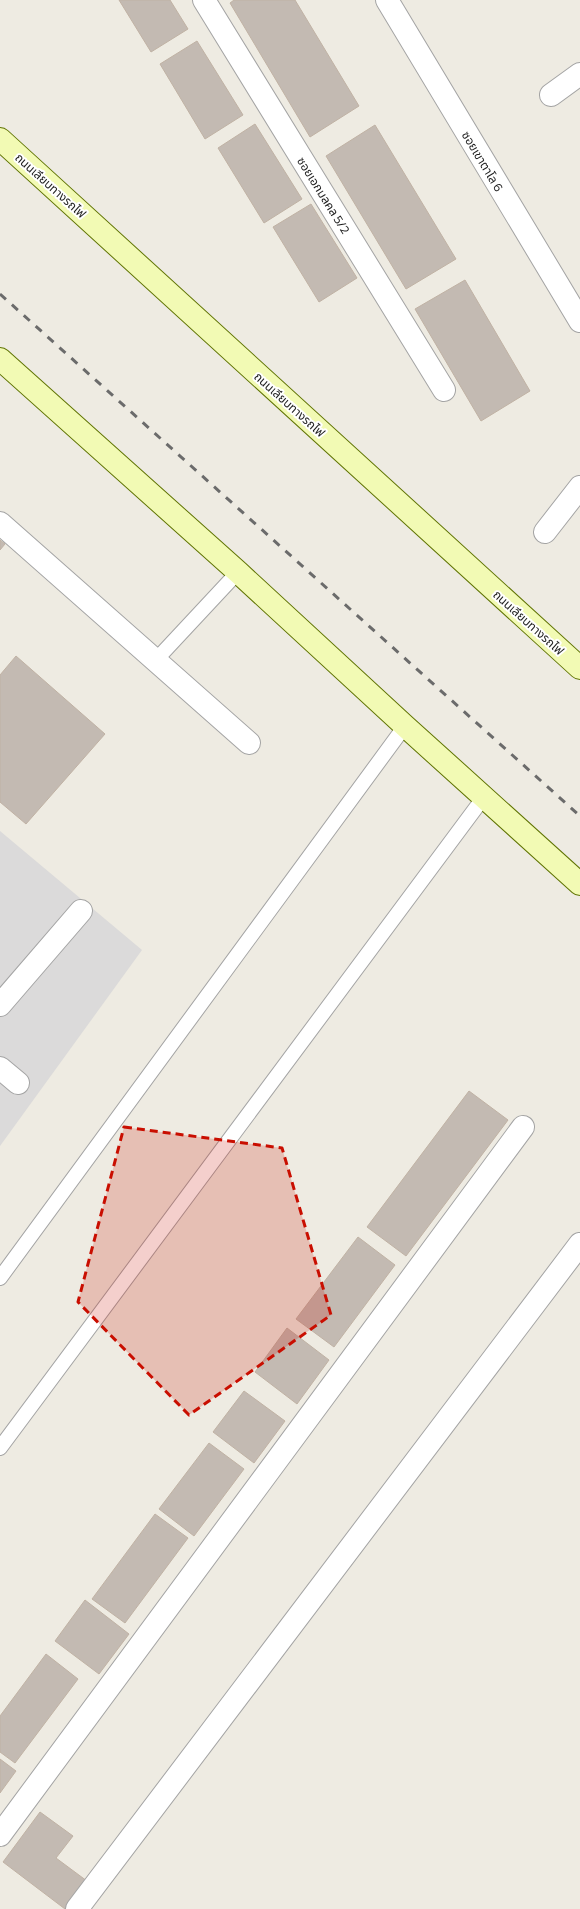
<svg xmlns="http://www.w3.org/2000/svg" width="580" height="1909" viewBox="0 0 580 1909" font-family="Commissioner,'Noto Sans Thai',sans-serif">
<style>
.residential{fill:#dbdada}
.building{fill:#c3bab2;stroke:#c0b2a4}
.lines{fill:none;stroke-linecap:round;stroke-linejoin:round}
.lane-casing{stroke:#a4a4a4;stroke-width:16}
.street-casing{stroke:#a4a4a4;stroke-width:24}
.secondary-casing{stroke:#607403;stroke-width:24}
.lane{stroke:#fff;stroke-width:14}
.street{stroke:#fff;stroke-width:22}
.secondary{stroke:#f2fab4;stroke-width:22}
.rail{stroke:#6b6b6b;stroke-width:3;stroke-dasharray:8 8;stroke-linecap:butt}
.marked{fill:#c90e00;fill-opacity:0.2;stroke:#c90e00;stroke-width:3;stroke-dasharray:8 5;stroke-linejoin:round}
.labels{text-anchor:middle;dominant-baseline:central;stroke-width:4;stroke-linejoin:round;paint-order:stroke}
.street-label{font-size:12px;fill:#1d1d1d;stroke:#fff}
</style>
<rect width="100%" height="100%" fill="#eeebe2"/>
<path class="residential" d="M0 831 142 950 0 1146Z"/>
<path class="building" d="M119 0H170L188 29 151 52Z
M234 0H295L359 106 310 137 230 3Z
M197 41 243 115 205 139 160 64Z
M255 124 302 199 264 223 218 148Z
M375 125 456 259 406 289 326 156Z
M311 204 357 278 319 302 273 227Z
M465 280 530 391 481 421 415 309Z
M0 540 5 544 0 550Z
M16 656 105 734 26 824 0 802V675Z
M469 1091 508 1120 406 1256 367 1227Z
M358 1237 395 1265 334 1347 296 1319Z
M287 1328 329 1360 297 1404 255 1372Z
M244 1391 285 1421 254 1463 213 1432Z
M209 1443 244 1469 194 1536 159 1509Z
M155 1514 188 1538 125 1623 92 1599Z
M85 1600 129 1634 99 1674 55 1641Z
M46 1654 78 1679 15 1763 0 1752V1716Z
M0 1759 16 1771 0 1793Z
M40 1812 73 1836 56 1858 91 1884 72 1909H65L3 1862Z"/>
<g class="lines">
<g class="lane-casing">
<path id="lane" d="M155 661 238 572
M0 1278 405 726
M0 1448 484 797"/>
</g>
<g class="street-casing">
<path id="street" d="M204 0 444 390
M387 0 580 321
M551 95 580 74
M0 523 249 743
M545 532 580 487
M0 1005 81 911
M0 1068 18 1083
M0 1835 523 1127
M77 1909 580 1244"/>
</g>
<g class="secondary-casing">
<path id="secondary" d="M0 139 580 668
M0 359 238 572 405 726 580 884"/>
</g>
<use href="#lane" class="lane"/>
<use href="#street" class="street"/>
<use href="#secondary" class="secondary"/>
<path class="rail" d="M0 294 580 816"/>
</g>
<path class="marked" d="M124 1127 282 1148 331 1315 189 1415 78 1302Z"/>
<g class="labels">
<g class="street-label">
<text transform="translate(483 161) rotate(59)">ซอยเขาตาโล 6</text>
<text transform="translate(51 185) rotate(42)">ถนนเลียบทางรถไฟ</text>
<text transform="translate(324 195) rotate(58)">ซอยเอกมลคล 5/2</text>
<text transform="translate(290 404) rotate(42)">ถนนเลียบทางรถไฟ</text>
<text transform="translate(529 622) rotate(42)">ถนนเลียบทางรถไฟ</text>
</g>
</g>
</svg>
